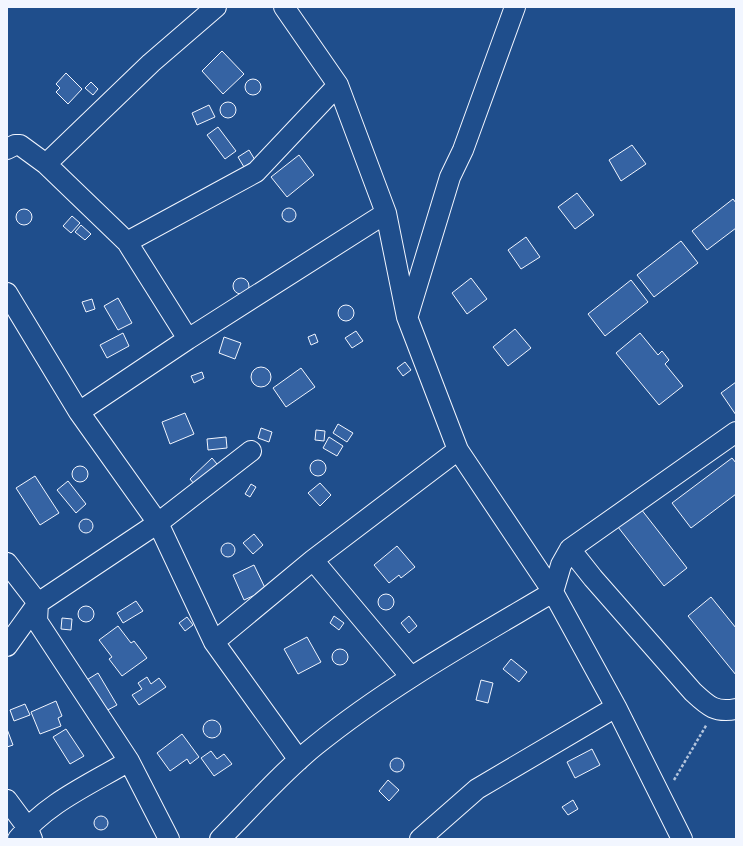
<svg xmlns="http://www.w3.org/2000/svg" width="743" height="846" viewBox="0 0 743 846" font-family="Ubuntu,sans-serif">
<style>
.building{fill:#3563a3;stroke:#f2f6ff}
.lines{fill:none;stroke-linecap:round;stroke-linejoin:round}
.minor-casing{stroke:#f2f6ff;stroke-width:22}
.path{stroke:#b3c4dc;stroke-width:2.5;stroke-dasharray:3 2;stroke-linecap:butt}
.minor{stroke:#1f4e8c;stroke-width:20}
</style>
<rect width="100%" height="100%" fill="#1f4e8c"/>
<path class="building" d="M222 51 244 74 223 94 202 71Z
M66 73 82 89 68 104 56 92 60 88 56 84Z
M245 87a8 8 0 1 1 16 0a8 8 0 1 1-16 0Z
M91 82 98 89 93 95 85 88Z
M220 110a8 8 0 1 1 16 0a8 8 0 1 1-16 0Z
M209 105 215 117 197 125 192 113Z
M218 127 236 151 225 159 207 135Z
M632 145 646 164 621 181 609 160Z
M249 150 255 160 244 167 238 157Z
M299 155 314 175 287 197 271 177Z
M577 193 594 215 575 229 558 207Z
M733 199 736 203V228L707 250 692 231Z
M282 215a7 7 0 1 1 14 0a7 7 0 1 1-14 0Z
M16 217a8 8 0 1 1 16 0a8 8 0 1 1-16 0Z
M72 216 80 223 71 233 63 226Z
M81 225 91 234 85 240 75 232Z
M526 237 540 257 521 269 508 250Z
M681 241 698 263 654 297 637 275Z
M233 286a8 8 0 1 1 16 0a8 8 0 1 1-16 0Z
M471 278 487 299 467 314 452 293Z
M631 280 648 302 605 336 588 314Z
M118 298 132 323 118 330 104 306Z
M92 299 95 309 86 312 82 302Z
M338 313a8 8 0 1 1 16 0a8 8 0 1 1-16 0Z
M515 329 531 348 508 366 493 347Z
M356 331 363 341 352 348 345 338Z
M123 333 129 346 107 358 100 345Z
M640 333 658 355 662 351 669 360 665 364 683 386 659 405 616 353Z
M315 334 318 342 311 345 308 337Z
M224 337 241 343 235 359 219 353Z
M405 362 411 370 403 376 397 368Z
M251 377a10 10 0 1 1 20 0a10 10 0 1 1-20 0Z
M301 368 315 387 286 407 273 388Z
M202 372 204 378 194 383 191 376Z
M736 382V415L721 393Z
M185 413 194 434 170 444 162 422Z
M338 424 353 433 347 442 333 433Z
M261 428 272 432 269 442 258 438Z
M316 430 325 431 324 441 315 440Z
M226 437 227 448 208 450 207 439Z
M329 437 343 446 337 456 323 448Z
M212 458 222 470 199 490 190 479Z
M732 458 736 463V494L691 528 672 503Z
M310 468a8 8 0 1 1 16 0a8 8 0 1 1-16 0Z
M72 474a8 8 0 1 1 16 0a8 8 0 1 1-16 0Z
M35 476 59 513 40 525 16 488Z
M68 481 86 504 76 513 57 490Z
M320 483 331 495 320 506 308 493Z
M251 484 256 487 250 497 245 494Z
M641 509 687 568 664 586 618 527Z
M79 526a7 7 0 1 1 14 0a7 7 0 1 1-14 0Z
M254 534 263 545 253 554 243 543Z
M221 550a7 7 0 1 1 14 0a7 7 0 1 1-14 0Z
M397 546 415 567 401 578 399 575 389 583 374 565Z
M254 565 266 590 244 600 233 575Z
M378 602a8 8 0 1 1 16 0a8 8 0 1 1-16 0Z
M711 597 736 628V675L688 616Z
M136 601 143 611 123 623 117 613Z
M78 614a8 8 0 1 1 16 0a8 8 0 1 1-16 0Z
M334 616 344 623 339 630 330 623Z
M409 616 417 626 409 633 401 623Z
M187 617 193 625 185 631 179 623Z
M62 618 72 619 71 630 61 629Z
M118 626 131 643 134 641 147 658 122 676 109 659 112 657 99 640Z
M307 637 321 662 298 674 284 649Z
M332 657a8 8 0 1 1 16 0a8 8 0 1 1-16 0Z
M511 659 527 672 519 682 503 669Z
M98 673 117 705 104 712 85 681Z
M147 677 151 684 159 678 166 687 139 705 132 695 142 689 138 683Z
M481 680 493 683 488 703 476 700Z
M56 701 62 716 58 718 61 726 40 734 31 712Z
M25 704 30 715 14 721 10 710Z
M203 729a9 9 0 1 1 18 0a9 9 0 1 1-18 0Z
M7 729 13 745 7 747Z
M66 729 84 756 70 764 53 737Z
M182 734 199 757 190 764 187 759 170 771 157 753Z
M592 749 600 765 575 778 567 762Z
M211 751 217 759 224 754 232 764 214 776 201 758Z
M390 765a7 7 0 1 1 14 0a7 7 0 1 1-14 0Z
M388 780 399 790 389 801 379 791Z
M573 800 578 809 568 815 562 807Z
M94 823a7 7 0 1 1 14 0a7 7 0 1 1-14 0Z"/>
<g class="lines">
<g class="minor-casing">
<path id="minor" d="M284 7 338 85 386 213 407 317 458 450 553 592 616 707 682 839
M7 149 15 145H20L46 164
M127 242 256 172 338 85
M7 293 79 412 158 523 214 642 299 760
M408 315 450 177 463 150 515 7
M188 339 127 242 46 164 151 63 216 7
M79 412 188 339 386 213
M570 549 736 432
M313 560 411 677
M7 563 38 603 37 621 129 761 169 839
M214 642 313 560 458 450
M7 646 38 603 158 523 251 451
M7 800 27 827 32 839
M18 839C46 803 91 784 129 761
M220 839C251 808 281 773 316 745 389 686 472 640 553 592L561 565 570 549 593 578 693 692C708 706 715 713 736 709
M420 839 477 789 616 707"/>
</g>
<path class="path" d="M674 780 707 724"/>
<use href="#minor" class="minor"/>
</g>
<rect width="743" height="846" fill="none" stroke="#f2f6ff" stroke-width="16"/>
</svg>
